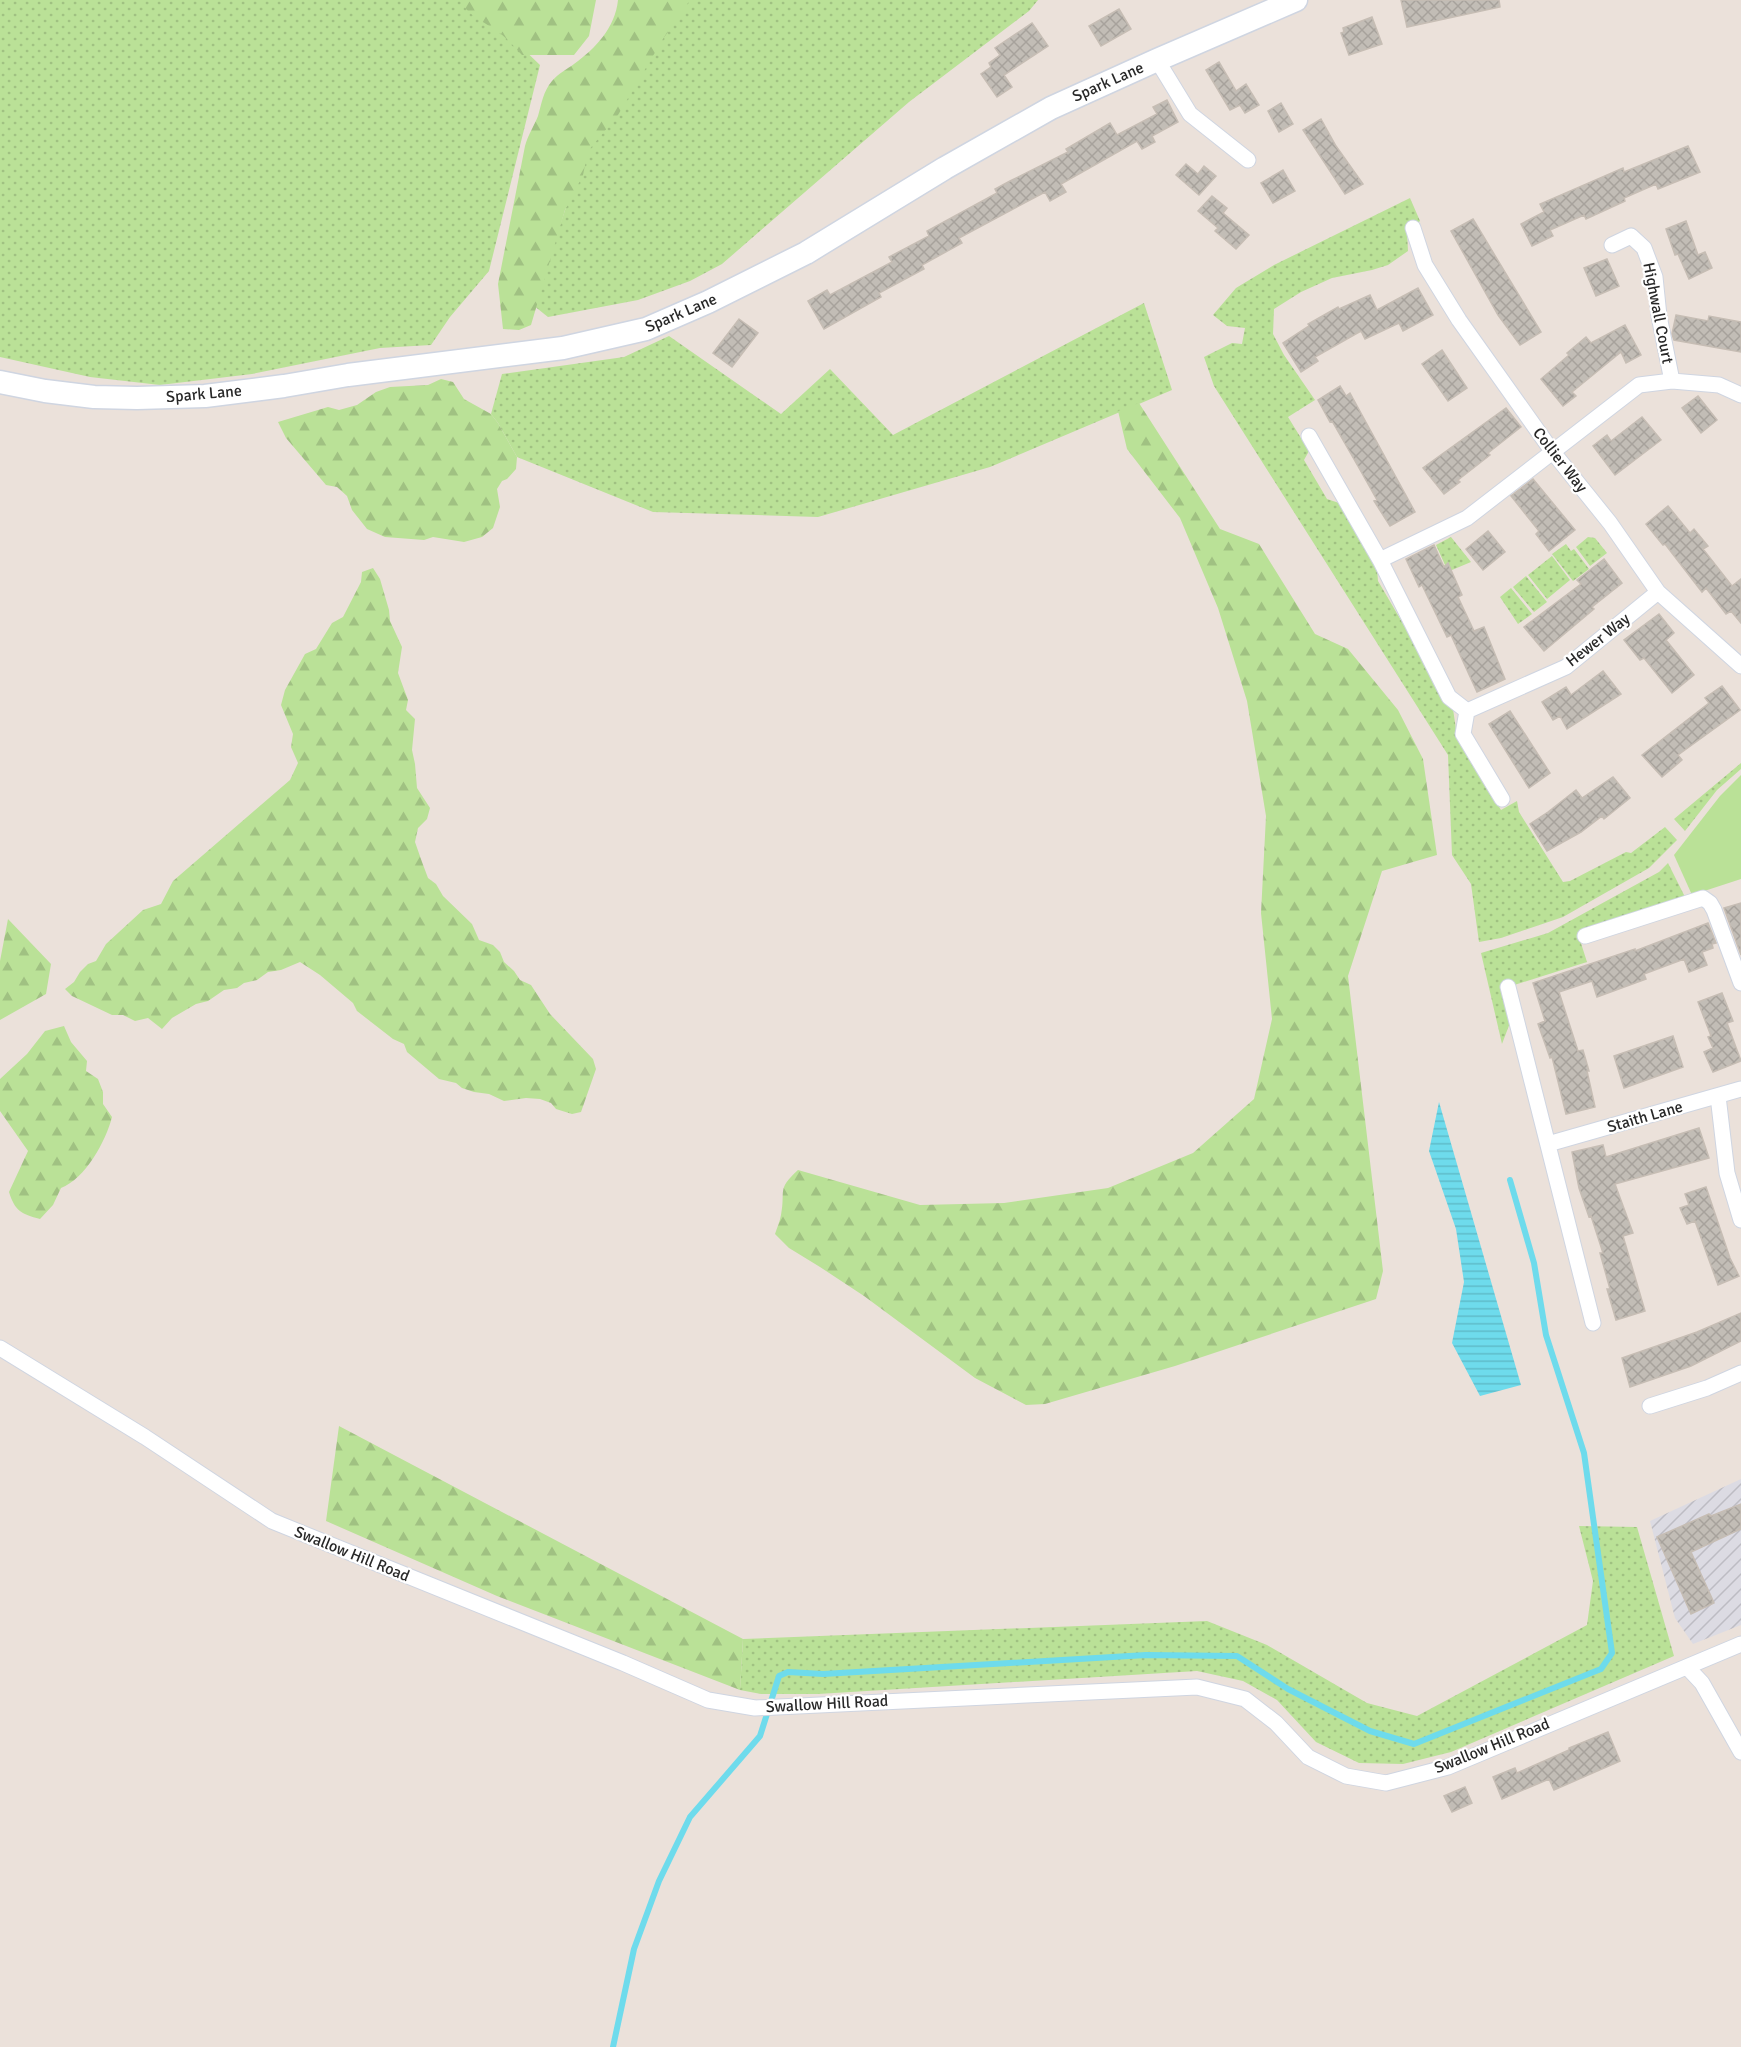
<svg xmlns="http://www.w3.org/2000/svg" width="1741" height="2047" viewBox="0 0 1741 2047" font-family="Signika,sans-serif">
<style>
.industrial{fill:url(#industrial-furrows)}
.grass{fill:url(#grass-dots)}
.forest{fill:url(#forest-firs)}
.park{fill:#bae197}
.water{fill:url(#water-rules)}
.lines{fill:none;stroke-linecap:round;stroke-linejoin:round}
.stream{stroke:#6edbec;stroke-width:6}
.building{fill:url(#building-cross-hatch);stroke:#c6bdb4;stroke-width:1.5}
.minor-casing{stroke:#cfd5e1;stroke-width:17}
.secondary-casing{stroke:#cfd5e1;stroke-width:25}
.minor{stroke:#fff;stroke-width:15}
.secondary{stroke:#fff;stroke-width:22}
.labels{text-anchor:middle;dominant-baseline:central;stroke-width:4.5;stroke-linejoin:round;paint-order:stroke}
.street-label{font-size:16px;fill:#282828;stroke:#fff}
</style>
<defs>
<pattern id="industrial-furrows" width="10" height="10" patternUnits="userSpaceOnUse" patternTransform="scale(1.5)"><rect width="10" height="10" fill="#dcdbe3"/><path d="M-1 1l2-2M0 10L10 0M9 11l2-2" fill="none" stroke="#bdbcc3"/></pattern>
<pattern id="grass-dots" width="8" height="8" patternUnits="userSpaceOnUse" patternTransform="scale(1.5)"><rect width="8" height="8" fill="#bae197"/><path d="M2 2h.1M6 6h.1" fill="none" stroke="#a0c182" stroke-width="1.8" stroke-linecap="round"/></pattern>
<pattern id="forest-firs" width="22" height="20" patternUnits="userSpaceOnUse" patternTransform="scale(1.5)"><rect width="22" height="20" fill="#bae197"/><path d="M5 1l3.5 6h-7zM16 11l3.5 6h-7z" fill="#a0c182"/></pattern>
<pattern id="water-rules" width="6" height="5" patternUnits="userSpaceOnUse" patternTransform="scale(1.5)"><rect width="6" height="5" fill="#6edbec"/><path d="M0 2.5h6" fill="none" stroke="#5fbcca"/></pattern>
<pattern id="building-cross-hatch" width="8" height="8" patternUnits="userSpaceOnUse" patternTransform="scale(1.5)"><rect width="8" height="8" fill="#c2bdb6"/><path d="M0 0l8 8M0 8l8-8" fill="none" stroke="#a7a29c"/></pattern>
</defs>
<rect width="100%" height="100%" fill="#ebe1da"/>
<path class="industrial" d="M1741 1479V1625L1693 1644 1675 1618 1650 1521Z"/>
<path class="grass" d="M0 0H463L492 19 540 65 489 271 450 317 431 345 380 348 252 374 160 385 90 377 0 357Z
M687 0H1038L1029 11 909 102 722 264 690 281 638 300 548 317 533 305 585 151Z
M1410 198 1420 221 1407 232 1408 251 1388 265 1372 270 1332 278 1301 292 1274 309 1273 334 1284 355 1315 400 1288 417 1309 451 1304 460 1327 499 1339 503 1377 568 1378 581 1453 709 1457 736 1501 810 1517 801 1519 812 1563 882 1570 881 1626 852 1631 853 1665 827 1677 840 1649 868 1563 917 1501 938 1479 942 1471 884 1452 855 1448 755 1214 386 1204 357 1232 343 1242 344 1245 328 1227 326 1213 315 1236 288 1274 265Z
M1144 303 1172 390 990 467 818 517 653 512 517 457 498 423 491 414 502 374 624 357 669 336 781 414 830 369 893 435Z
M1451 537 1471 562 1440 575 1437 569 1445 565 1436 545Z
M1588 537 1595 538 1607 553 1590 566 1576 547Z
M1566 544 1571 551 1574 549 1589 569 1573 581 1552 554Z
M1552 556 1570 580 1547 599 1528 575Z
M1526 576 1547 602 1534 612 1513 587Z
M1511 588 1532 614 1518 624 1500 597Z
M1741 763V769L1717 790 1685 831 1674 819Z
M1668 863 1687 901 1579 937 1587 962 1508 987 1513 1015 1502 1044 1481 953 1548 933 1659 872Z
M1579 1526 1637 1527 1674 1656 1451 1752 1403 1764 1359 1763 1316 1742 1277 1700 1243 1681 1197 1671 818 1694H761L740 1690 743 1639 1207 1621 1267 1645 1367 1703 1417 1716 1587 1625 1593 1581Z"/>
<path class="forest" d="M462 0H596L589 36 574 55H522C515 48 509 40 501 34 490 24 465 16 462 0Z
M618 0H690L663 39 618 115 588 151 583 175 565 210 531 325 519 330 503 329 498 284 525 146C528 135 534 126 538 116 542 102 543 92 552 81 558 74 567 69 574 64 596 48 615 28 618 0Z
M441 379 453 382 464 399 491 414 498 423 517 457 516 469 507 479 502 481 497 489 500 507 493 528 482 537 464 542 433 537 424 540 385 537 367 529 352 510 347 496 337 487 326 485 286 438 278 422 328 407 339 410 357 405 376 392 390 387 428 385Z
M1139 403 1220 529 1259 544 1315 634 1348 649 1398 710 1423 759 1437 855 1382 871 1348 976 1383 1271 1376 1299 1175 1366 1045 1404 1026 1405 975 1378 864 1296 820 1267 789 1248 775 1234C777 1228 780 1221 781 1215 786 1190 776 1190 798 1170L920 1205 1004 1203 1108 1188 1193 1153 1254 1099 1272 1019 1261 913 1266 816 1247 701 1218 608 1180 518 1127 449 1118 411Z
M373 568 380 579 389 610 390 621 402 647 398 673 408 700 406 710 415 719 412 750 415 764 417 788 430 808 427 819 418 828 415 842 422 862 428 878 436 884 443 896 472 924 479 940 493 945 500 952 504 962 514 971 520 980 531 985 550 1014 593 1059 596 1069 581 1112 572 1114 556 1109 551 1103 540 1099 526 1098 504 1101 489 1094 474 1092 462 1088 456 1083 439 1079 407 1052 404 1044 393 1039 357 1011 353 1003 320 975 300 962 281 970 268 972 257 980 244 983 237 988 224 990 208 1001 196 1004 172 1018 162 1029 148 1018 135 1021 123 1015H112L72 996 65 989 74 982 80 972 88 964 96 961 106 944 143 910 161 904 173 881 290 780 298 763 291 747 293 734 281 705 285 690 305 654 316 649 332 623 343 617 361 582 362 572Z
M8 919 51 964 46 994 0 1020V961Z
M64 1026 71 1042 87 1061 86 1071 98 1079 103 1092V1104L112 1117C106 1141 85 1179 61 1188L53 1205 40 1219C21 1214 15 1211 9 1192L28 1151 0 1111V1079L27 1054 45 1031Z
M339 1426 743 1639 740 1690 497 1596 326 1521Z"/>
<path class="park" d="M1741 775V879L1692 895 1674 855 1720 796Z"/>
<path class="water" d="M1439 1102 1521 1385 1480 1396 1452 1343 1464 1282 1456 1229 1429 1151Z"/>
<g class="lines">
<path class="stream" d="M613 2047 634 1949 659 1881 690 1817 760 1736 779 1676 788 1672 823 1674 1146 1655 1237 1656 1288 1689 1370 1731 1414 1744 1601 1669 1612 1653 1584 1453 1546 1335 1534 1263 1510 1180"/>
</g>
<path class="building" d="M1401 0H1499L1500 7 1407 27Z
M1119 9 1131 29 1101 46 1089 26Z
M1372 17 1382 44 1349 55 1341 33 1344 32 1343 28Z
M1032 23 1048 46 1004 75 1012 87 997 97 981 74 991 67 989 63 1000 55 995 48Z
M1219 62 1236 91 1246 84 1259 105 1245 113 1240 105 1230 110 1206 70Z
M1167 100 1178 122 1152 136 1155 142 1142 149 1137 141 1061 184 1066 192 1050 201 1045 192 959 238 962 243 922 265 924 269 879 293 881 297 824 329 808 301 827 290 830 295 892 262 889 257 929 236 927 231 997 193 995 189 1010 181 1068 152 1066 149 1110 123 1117 135 1157 114 1153 107Z
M1281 103 1293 124 1279 132 1268 111Z
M1321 119 1336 146 1363 184 1345 194 1303 130Z
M1688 146 1700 172 1658 189 1656 184 1624 198 1625 201 1586 219 1584 215 1550 230 1553 236 1532 246 1521 224 1544 212 1540 204 1623 168 1624 172Z
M1186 164 1198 174 1204 166 1216 176 1199 195 1176 175Z
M1283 170 1295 191 1273 203 1261 183Z
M1212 196 1227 208 1223 213 1249 235 1236 249 1215 231 1218 228 1198 211Z
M1473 219 1541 332 1520 345 1498 315 1451 231Z
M1686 221 1698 255 1705 252 1712 268 1689 279 1678 254 1675 255 1666 229Z
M1607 259 1619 286 1596 296 1584 268Z
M1418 288 1433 315 1403 331 1399 323 1365 339 1361 331 1315 357 1318 361 1301 372 1283 343 1309 326 1308 324 1338 307 1339 309 1370 295 1377 310Z
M1676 315 1708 321 1709 316 1741 322V352L1674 340 1672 334Z
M739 319 758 333 732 367 713 353Z
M1625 325 1641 355 1626 363 1621 352 1572 392 1576 396 1563 406 1541 379 1569 355 1567 353 1586 337 1591 343Z
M1442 350 1467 388 1448 401 1422 364Z
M1340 386 1346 396 1350 393 1415 512 1390 526 1374 501 1377 500 1359 468 1332 421 1330 422 1318 400Z
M1698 396 1717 420 1701 433 1682 408Z
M1506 408 1521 427 1488 453 1490 455 1458 480 1460 482 1444 494 1423 468Z
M1642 417 1661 440 1615 475 1593 446 1607 435 1611 441Z
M1533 479 1575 530 1549 551 1536 534 1539 531 1511 496Z
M1668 506 1690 533 1694 529 1708 546 1703 549 1732 586 1741 579V623L1731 611 1726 614 1706 588 1702 592 1665 544 1663 545 1646 524Z
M1488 531 1505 552 1483 570 1466 549Z
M1434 545 1444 567 1448 563 1462 595 1458 597 1474 631 1484 627 1505 679 1477 692 1451 635 1447 637 1422 585 1419 587 1406 559Z
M1604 559 1622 583 1592 607 1594 609 1544 651 1524 627 1581 584 1577 580Z
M1659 614 1674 633 1666 640 1694 675 1672 693 1644 658 1640 660 1624 640Z
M1603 671 1621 694 1567 729 1560 716 1553 720 1542 702 1566 687 1571 695Z
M1722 686 1740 710 1678 755 1682 760 1662 777 1642 755 1709 703 1705 698Z
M1510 711 1550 773 1529 788 1489 724Z
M1613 777 1630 798 1604 819 1602 816 1581 832 1547 851 1530 824 1548 812 1576 790 1582 798Z
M1741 903V955L1724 908Z
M1708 923 1716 943 1712 944 1713 948 1702 952 1707 965 1689 972 1684 959 1644 974 1646 979 1597 997 1592 981 1559 992 1578 1051 1583 1050 1589 1071H1587L1595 1107 1566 1114 1552 1057 1550 1058 1538 1024 1545 1021 1533 983 1635 949V951Z
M1722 993 1733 1021 1727 1023 1741 1061 1713 1072 1704 1052 1713 1048 1708 1037 1711 1036 1698 1002Z
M1673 1036 1683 1067 1624 1088 1614 1056Z
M1699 1128 1709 1158 1615 1184 1633 1233 1623 1236 1645 1311 1616 1320 1607 1289H1610L1600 1253H1603L1591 1216 1589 1217 1579 1188 1572 1152 1603 1145 1606 1157Z
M1706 1187 1730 1258 1739 1276 1718 1285 1695 1221 1687 1224 1680 1208 1689 1205 1685 1194Z
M1741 1313V1341L1691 1366 1630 1387 1622 1358 1697 1332Z
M1741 1504V1529L1691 1552 1714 1603 1691 1614 1657 1537 1709 1514 1711 1516Z
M1608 1732 1620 1761 1554 1790 1549 1779 1502 1799 1493 1777 1515 1768 1517 1773 1569 1750V1748Z
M1465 1787 1472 1803 1452 1812 1444 1796Z"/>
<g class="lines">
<g class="minor-casing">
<path id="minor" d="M1157 60 1190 114 1248 160
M1413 228 1425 265 1459 320 1552 451 1610 523 1658 592 1741 666
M1612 245 1631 236 1644 248 1655 277 1659 316 1672 381
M1309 436 1380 560 1449 697 1467 711 1566 667 1658 592
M1380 560 1467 518 1639 385 1672 381 1719 385 1741 395
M1467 711 1463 734 1502 799
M1585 936 1703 898 1710 903 1714 910 1741 983
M1508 987 1593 1323
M1718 1096 1727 1173 1741 1220
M1548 1144 1741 1089
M0 1348 145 1437 272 1521 623 1663 708 1700 755 1708 1197 1687 1245 1699 1276 1723 1308 1757 1346 1776 1386 1783 1448 1767 1741 1644
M1650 1406 1707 1388 1741 1373
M1687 1667 1702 1683 1741 1752"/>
</g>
<g class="secondary-casing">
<path id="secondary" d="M0 382 45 391 94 397 137 398 205 396 284 386 348 375 563 348 646 329 708 302 806 253 945 168 1051 108 1157 60 1296 0"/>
</g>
<use href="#minor" class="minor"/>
<use href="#secondary" class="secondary"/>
</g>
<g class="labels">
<g class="street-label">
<text transform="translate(1108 82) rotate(-24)">Spark Lane</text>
<text transform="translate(681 313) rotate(-23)">Spark Lane</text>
<text transform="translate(1658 313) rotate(79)">Highwall Court</text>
<text transform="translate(204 394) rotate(-5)">Spark Lane</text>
<text transform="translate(1560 460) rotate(52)">Collier Way</text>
<text transform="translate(1598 640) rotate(-38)">Hewer Way</text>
<text transform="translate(1645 1117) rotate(-16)">Staith Lane</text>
<text transform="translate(352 1554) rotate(22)">Swallow Hill Road</text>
<text transform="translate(827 1704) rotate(-3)">Swallow Hill Road</text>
<text transform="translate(1492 1746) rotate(-22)">Swallow Hill Road</text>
</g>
</g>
</svg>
